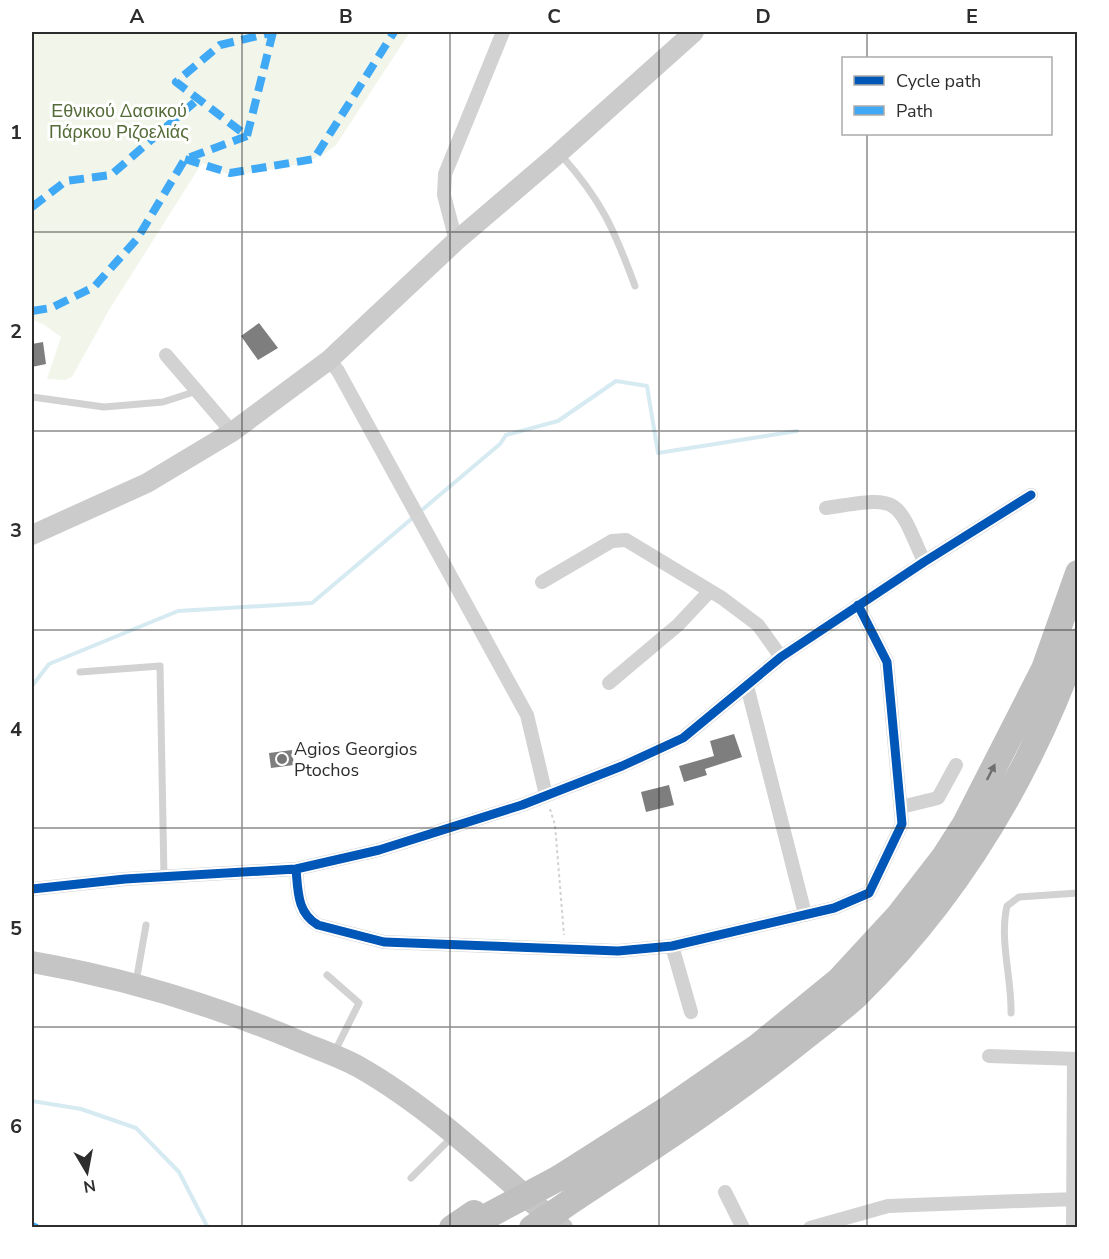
<svg xmlns="http://www.w3.org/2000/svg" width="1109" height="1259" viewBox="0 0 1109 1259" font-family="'Nunito Sans',sans-serif">
<style>
.green{fill:#f1f5ea}
.lines{fill:none;stroke-linecap:round;stroke-linejoin:round}
.stream{stroke:#d6eaf2;stroke-width:4}
.building{fill:#7e7e7e}
.path{stroke:#d2d2d2;stroke-width:2;stroke-dasharray:3 3;stroke-linecap:butt}
.service{stroke:#d2d2d2;stroke-width:7}
.minor{stroke:#d2d2d2;stroke-width:14}
.secondary{stroke:#cbcbcb;stroke-width:20}
.primary{stroke:#c5c5c5;stroke-width:22}
.motorway{stroke:#bfbfbf;stroke-width:26}
.motorway-bridge{stroke:#bfbfbf;stroke-width:26}
.quiet{stroke:#3fa9f5;stroke-width:8;stroke-dasharray:15 8;stroke-linecap:butt}
.cycleway-casing{stroke:#fff;stroke-width:13}
.cycleway{stroke:#0057b8;stroke-width:9}
.oneway{fill:#6f6f6f}
.grid{fill:none;stroke:#2d2d2d;stroke-width:1.5;stroke-opacity:0.55}
.poi-dot{fill:#767676;stroke:#fff;stroke-width:2}
.labels{text-anchor:middle;dominant-baseline:central;stroke-width:6;stroke-linejoin:round;paint-order:stroke}
.park-label{font-size:18px;fill:#556b38;stroke:#fff}
.poi-label{font-size:18px;fill:#2d2d2d;stroke:#fff;text-anchor:start}
.neatline{fill:none;stroke:#2d2d2d;stroke-width:2}
.grid-label{font-size:20px;text-anchor:middle;font-weight:bold;fill:#2d2d2d}
</style>
<rect width="100%" height="100%" fill="#fff"/>
<path class="green" d="M32 32H410L336 145 323 155 301 164 232 176 202 163 109 310 72 377 65 380 47 379 61 337 43 324 32 320Z"/>
<g class="lines">
<path class="stream" d="M32 686 49 664 178 611 312 603 500 444 506 435 558 421 616 381 647 386 658 453 797 431
M32 1101 81 1109 136 1128 179 1172 208 1228"/>
</g>
<path class="building" d="M259 323 278 348 258 360 241 336Z
M43 342 46 364 32 367V344Z
M734 734 742 757 705 769 707 775 684 782 679 766 714 756 710 741Z
M292 750 294 765 271 768 269 753Z
M669 785 674 805 646 812 641 792Z"/>
<g class="lines">
<path class="path" d="M550 809 555 825 564 935"/>
<path class="service" d="M561 155C602 201 614 229 635 286
M32 397 104 407 163 402 197 391
M80 672 160 666 164 877
M327 975 359 1003 335 1051
M136 982 146 925
M1011 1013C1012 979 999 940 1007 906L1019 897 1078 893
M411 1178 452 1137"/>
<path class="minor" d="M456 241 444 195 445 174 503 32
M166 355 232 432
M329 360 338 371 527 715 546 795
M826 508C899 497 895 494 924 562
M542 582 612 541 626 540 722 598 758 625 781 657
M609 683 678 625 709 592
M747 686 805 914
M901 807 938 798 956 765
M296 869C298 891 297 913 318 925L384 942 618 951 672 946 834 908 869 893 902 824 887 662 858 605
M32 889 125 879 296 869 379 850 522 805 622 766 683 738 781 657 924 562 1031 495
M672 946 691 1012
M989 1056 1078 1059
M725 1192 743 1228
M810 1228 888 1206 1074 1199
M1073 1228 1074 1059"/>
<path class="secondary" d="M32 535 147 483 232 432 329 360 456 241 559 153 694 32"/>
<path class="primary" d="M32 962C124 978 214 1005 301 1042 320 1050 341 1057 359 1067 433 1109 497 1172 562 1228"/>
<path class="motorway" d="M559 1178 669 1108 757 1047 839 980 899 915 944 857 965 824 1044 669 1078 573
M577 1197C654 1147 732 1096 804 1038 821 1024 840 1011 856 996 959 896 1030 775 1078 641
M452 1228 474 1213"/>
<path class="motorway-bridge" d="M480 1220 559 1178
M532 1228 577 1197"/>
<path class="quiet" d="M273 32 247 136 176 82 220 45 275 32
M185 159 230 173 314 159 394 32
M32 207 66 181 111 175 197 100
M32 311 51 308 94 287 137 239 185 159 247 136
M32 1226 37 1228"/>
<g class="cycleway-casing">
<path id="cycleway" d="M296 869C298 891 297 913 318 925L384 942 618 951 672 946 834 908 869 893 902 824 887 662 858 605
M32 889 125 879 296 869 379 850 522 805 622 766 683 738 781 657 924 562 1031 495"/>
</g>
<use href="#cycleway" class="cycleway"/>
</g>
<defs><path id="oneway-solid" d="M-6-.8H1V-3.2L6.5 0L1 3.2V.8H-6Z" transform="scale(1.5)"/></defs>
<use class="oneway" href="#oneway-solid" transform="translate(991 772) rotate(-63)"/>
<path class="grid" d="M242 32V1228M450 32V1228M659 32V1228M867 32V58M867 134V1228M32 232H1078M32 431H1078M32 630H1078M32 828H1078M32 1027H1078"/>
<circle class="poi-dot" cx="282" cy="759" r="6"/>
<g class="labels">
<g class="park-label">
<text x="119" y="111">Εθνικού Δασικού<tspan x="119" dy="21">Πάρκου Ριζοελιάς</tspan></text>
</g>
<g class="poi-label">
<text x="294" y="749">Agios Georgios<tspan x="294" dy="21">Ptochos</tspan></text>
</g>
</g>
<rect width="1109" height="1259" fill="none" stroke="#ffffff" stroke-width="66"/>
<rect x="842" y="57" width="210" height="78" fill="#ffffff" stroke="#ababab" stroke-width="1.5"/>
<rect x="854" y="76" width="30" height="9" fill="#0057b8" stroke="#ababab" stroke-width="1.5"/>
<text x="896" y="87" font-size="18" fill="#2d2d2d">Cycle path</text>
<rect x="854" y="106" width="30" height="9" fill="#3fa9f5" stroke="#ababab" stroke-width="1.5"/>
<text x="896" y="117" font-size="18" fill="#2d2d2d">Path</text>
<g transform="translate(87 1172) rotate(170)" stroke="#ffffff" stroke-width="4.5" paint-order="stroke">
<path d="M0-4.5L10 22L0 15L-10 22Z" fill="#2d2d2d"/>
<text y="-9" font-size="16" font-weight="bold" text-anchor="middle" fill="#2d2d2d">N</text>
</g>
<rect x="33" y="33" width="1043" height="1193" class="neatline"/>
<g class="grid-label">
<text x="137" y="23">A</text>
<text x="346" y="23">B</text>
<text x="554" y="23">C</text>
<text x="763" y="23">D</text>
<text x="972" y="23">E</text>
<text x="16" y="139">1</text>
<text x="16" y="338">2</text>
<text x="16" y="537">3</text>
<text x="16" y="736">4</text>
<text x="16" y="935">5</text>
<text x="16" y="1133">6</text>
</g>
</svg>
